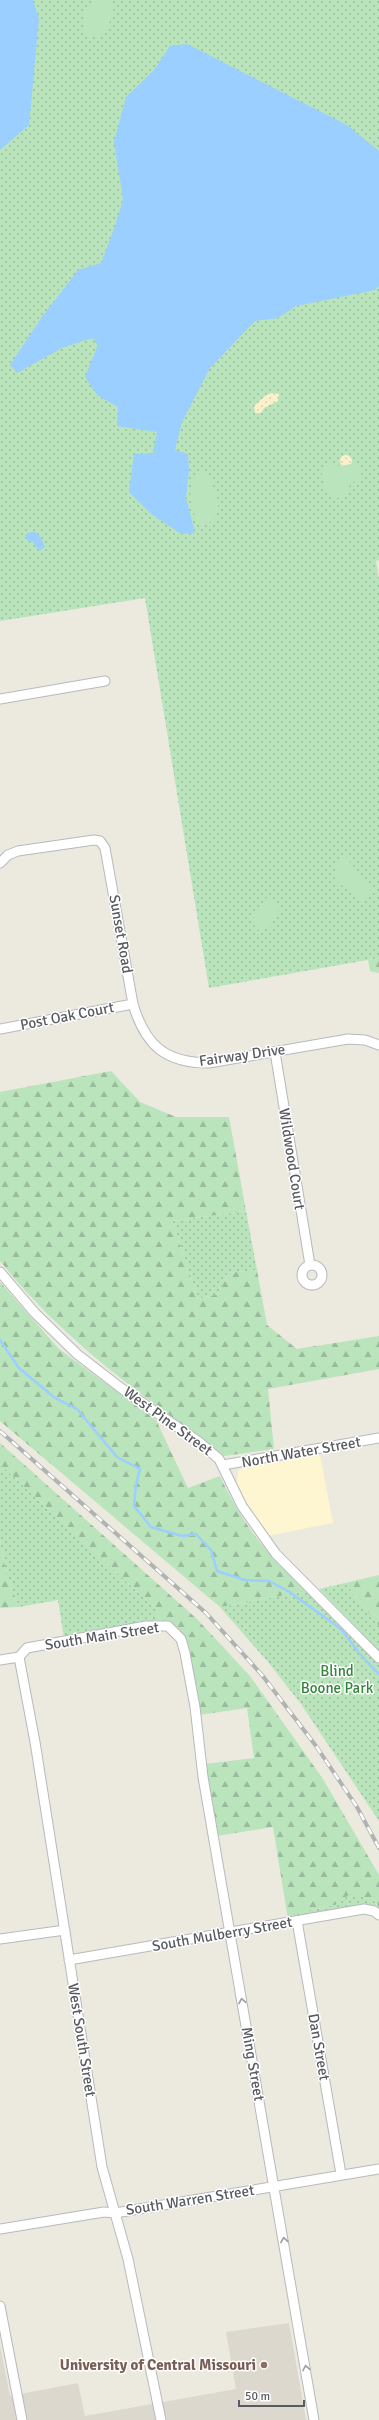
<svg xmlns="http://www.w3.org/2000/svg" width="379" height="2420" viewBox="0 0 379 2420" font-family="Signika,sans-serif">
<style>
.commercial{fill:#fef6d1}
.education{fill:#dcd8cd}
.grass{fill:url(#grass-dots)}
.forest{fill:url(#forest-firs)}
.sand{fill:url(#sand-dots)}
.garden{fill:#bae4bc}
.water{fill:#9bcfff}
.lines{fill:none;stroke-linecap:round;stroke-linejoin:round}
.stream{stroke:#9bcfff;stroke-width:2.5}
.minor-casing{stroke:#b7b9be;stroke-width:11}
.minor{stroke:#fff;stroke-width:9}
.rail-casing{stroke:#b1b2b2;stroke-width:4}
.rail{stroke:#fff;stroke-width:2.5;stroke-dasharray:8;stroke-linecap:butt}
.oneway{stroke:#9b9da0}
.education-dot{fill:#8d6e63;stroke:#fff;stroke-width:1.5}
.labels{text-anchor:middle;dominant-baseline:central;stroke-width:3;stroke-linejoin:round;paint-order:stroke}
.street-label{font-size:15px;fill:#585b60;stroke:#fff}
.park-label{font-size:15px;fill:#32853a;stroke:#fff}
.education-label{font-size:15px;font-weight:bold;fill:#785e54;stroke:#fff;text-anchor:end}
</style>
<defs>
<pattern id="grass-dots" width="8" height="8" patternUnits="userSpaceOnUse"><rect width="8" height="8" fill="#bae4bc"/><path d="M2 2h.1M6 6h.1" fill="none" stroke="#9abc9c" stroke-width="1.8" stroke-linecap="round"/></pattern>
<pattern id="forest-firs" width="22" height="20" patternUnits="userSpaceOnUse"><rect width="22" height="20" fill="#bae4bc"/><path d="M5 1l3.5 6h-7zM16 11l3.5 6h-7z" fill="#9abc9c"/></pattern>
<pattern id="sand-dots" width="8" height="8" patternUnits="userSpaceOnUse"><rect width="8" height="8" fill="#faf1cb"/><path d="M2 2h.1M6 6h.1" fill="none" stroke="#d8d1b1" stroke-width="1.8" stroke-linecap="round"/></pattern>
</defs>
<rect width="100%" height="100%" fill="#ece9de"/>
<path class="commercial" d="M320 1455 333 1523 268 1536 249 1510 237 1484 238 1470 245 1467Z"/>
<path class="education" d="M289 2323 306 2420H0V2346L10 2396 78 2383 85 2416 236 2389 226 2332Z"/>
<path class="grass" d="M0 0H379V560L376 561 379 580V958L209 988 145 598 0 621Z
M246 1211 257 1270 228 1273 218 1294 198 1299 172 1221Z
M0 1464 155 1608 160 1620 64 1638 58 1600 19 1607 6 1573 0 1540Z
M345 1583 379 1626V1651L319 1589Z
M307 1591 330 1611 379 1663V1821L301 1704 268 1662 220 1607Z
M353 1892 367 1899 373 1898 379 1911 288 1919 301 1912 335 1905Z"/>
<path class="forest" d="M379 958V973L370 971 368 960Z
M111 1071 140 1102 176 1117H229L246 1211 172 1221 198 1299 218 1294 228 1273 257 1270 267 1325 297 1349 379 1336V1369L268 1389 274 1449 224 1456C196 1432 165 1413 136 1390 84 1350 41 1312 0 1261V1092Z
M0 1282 59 1349 156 1420 188 1488 220 1476C244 1527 266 1554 307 1591L220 1607 0 1421Z
M0 1443 197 1619 250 1676 323 1779 379 1875V1908L373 1898 367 1899 353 1892 335 1905 301 1912 288 1919 273 1827 216 1836 206 1764 254 1758 247 1708 199 1715 172 1624 160 1620 155 1608 0 1464Z
M0 1540 6 1573 19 1607 0 1608Z
M379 1575V1626L345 1583Z"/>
<path class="sand" d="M272 393 279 394 278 401 264 408 261 413H255L254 406 266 395Z
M340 461a6 6 0 1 1 12 0a6 6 0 1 1-12 0Z"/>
<path class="garden" d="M109 0C121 12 107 26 99 37L86 36C82 23 82 8 94 0Z
M350 464 360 467 362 476 350 485 344 496C326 505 322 484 322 471L330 465 341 466Z
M198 472 208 474 219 502 215 518 207 525 198 522C190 509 186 484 198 472Z
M346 857 371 887 370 897 360 901C355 898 354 892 349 889 342 885 338 885 334 877L337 862Z
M266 898 276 900 280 907 270 927 257 930 252 922 254 916 262 908Z"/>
<path class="water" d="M0 0H33L39 19 29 125 0 150Z
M187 44 347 125 379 151V286L375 290 296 306 278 318 255 321 210 368 182 422 175 450 188 454 189 471 186 497 195 533 181 534 150 513 129 492 134 454 153 453 157 432 117 426 118 407 97 395 85 377 98 345 92 338 62 348 17 373 10 365 42 317 78 270 101 263 115 226 123 199 114 142 126 97 154 70 170 46Z
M30 532C39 530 42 540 45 547L39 551 32 541 28 542 25 535Z"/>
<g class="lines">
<path class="stream" d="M0 1340 19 1368 55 1398 77 1409 117 1457 140 1469 136 1485 134 1506 151 1527 182 1536 196 1534 211 1550 217 1571 245 1580 269 1581 288 1591 341 1629 359 1653 379 1674"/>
<g class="minor-casing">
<path id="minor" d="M0 699 105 681
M0 863 8 855 18 851 94 840 100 841 105 848 133 1004C145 1045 165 1063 209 1063L348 1039 365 1040 379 1045
M0 1029 133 1004
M275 1052 310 1265
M302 1275a10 10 0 1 1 20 0a10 10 0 1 1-20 0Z
M0 1272 35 1313 77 1354 121 1388 199 1442 219 1459 242 1506 276 1554 379 1658
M223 1465 379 1438
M19 1657 35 1742 102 2167 128 2259 161 2420
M0 1660 19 1657 27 1648 146 1626H168L181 1639 185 1653 195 1707 203 1777 314 2420
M297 1921 341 2174
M0 1939 65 1930
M69 1960 364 1909 374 1911 379 1915
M0 2229 104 2212 115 2213 379 2169
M0 2306 22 2420"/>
</g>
<use href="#minor" class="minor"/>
<g class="rail-casing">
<path id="rail" d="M0 1431 206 1613 262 1675 316 1746 357 1807 379 1848"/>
</g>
<use href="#rail" class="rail"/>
</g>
<defs><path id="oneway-chevron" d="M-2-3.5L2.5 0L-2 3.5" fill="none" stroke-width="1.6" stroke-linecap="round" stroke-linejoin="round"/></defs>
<g class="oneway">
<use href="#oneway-chevron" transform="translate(242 2001) rotate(-100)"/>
<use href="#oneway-chevron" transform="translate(284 2240) rotate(-100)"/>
<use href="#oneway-chevron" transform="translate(306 2368) rotate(-100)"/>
</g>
<circle class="education-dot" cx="264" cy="2365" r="4"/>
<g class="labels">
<g class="street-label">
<text transform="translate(121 934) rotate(80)">Sunset Road</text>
<text transform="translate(67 1016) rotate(-11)">Post Oak Court</text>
<text transform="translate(242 1055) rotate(-8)">Fairway Drive</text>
<text transform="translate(292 1159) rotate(81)">Wildwood Court</text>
<text transform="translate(168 1421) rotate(36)">West Pine Street</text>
<text transform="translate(301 1452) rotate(-10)">North Water Street</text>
<text transform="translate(102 1636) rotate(-9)">South Main Street</text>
<text transform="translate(222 1934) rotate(-10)">South Mulberry Street</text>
<text transform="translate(82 2040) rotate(81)">West South Street</text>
<text transform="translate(319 2047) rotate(80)">Dan Street</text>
<text transform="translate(253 2064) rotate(80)">Ming Street</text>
<text transform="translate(190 2200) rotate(-9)">South Warren Street</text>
</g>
<g class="park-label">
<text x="337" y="1671">Blind<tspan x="337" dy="17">Boone Park</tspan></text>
</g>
<g class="education-label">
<text x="256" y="2365">University of Central Missouri</text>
</g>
</g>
<path d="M239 2400v6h65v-6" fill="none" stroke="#585b60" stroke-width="2"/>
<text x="245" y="2400" font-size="12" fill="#585b60" stroke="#ffffff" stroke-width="3" paint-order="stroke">50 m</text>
</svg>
